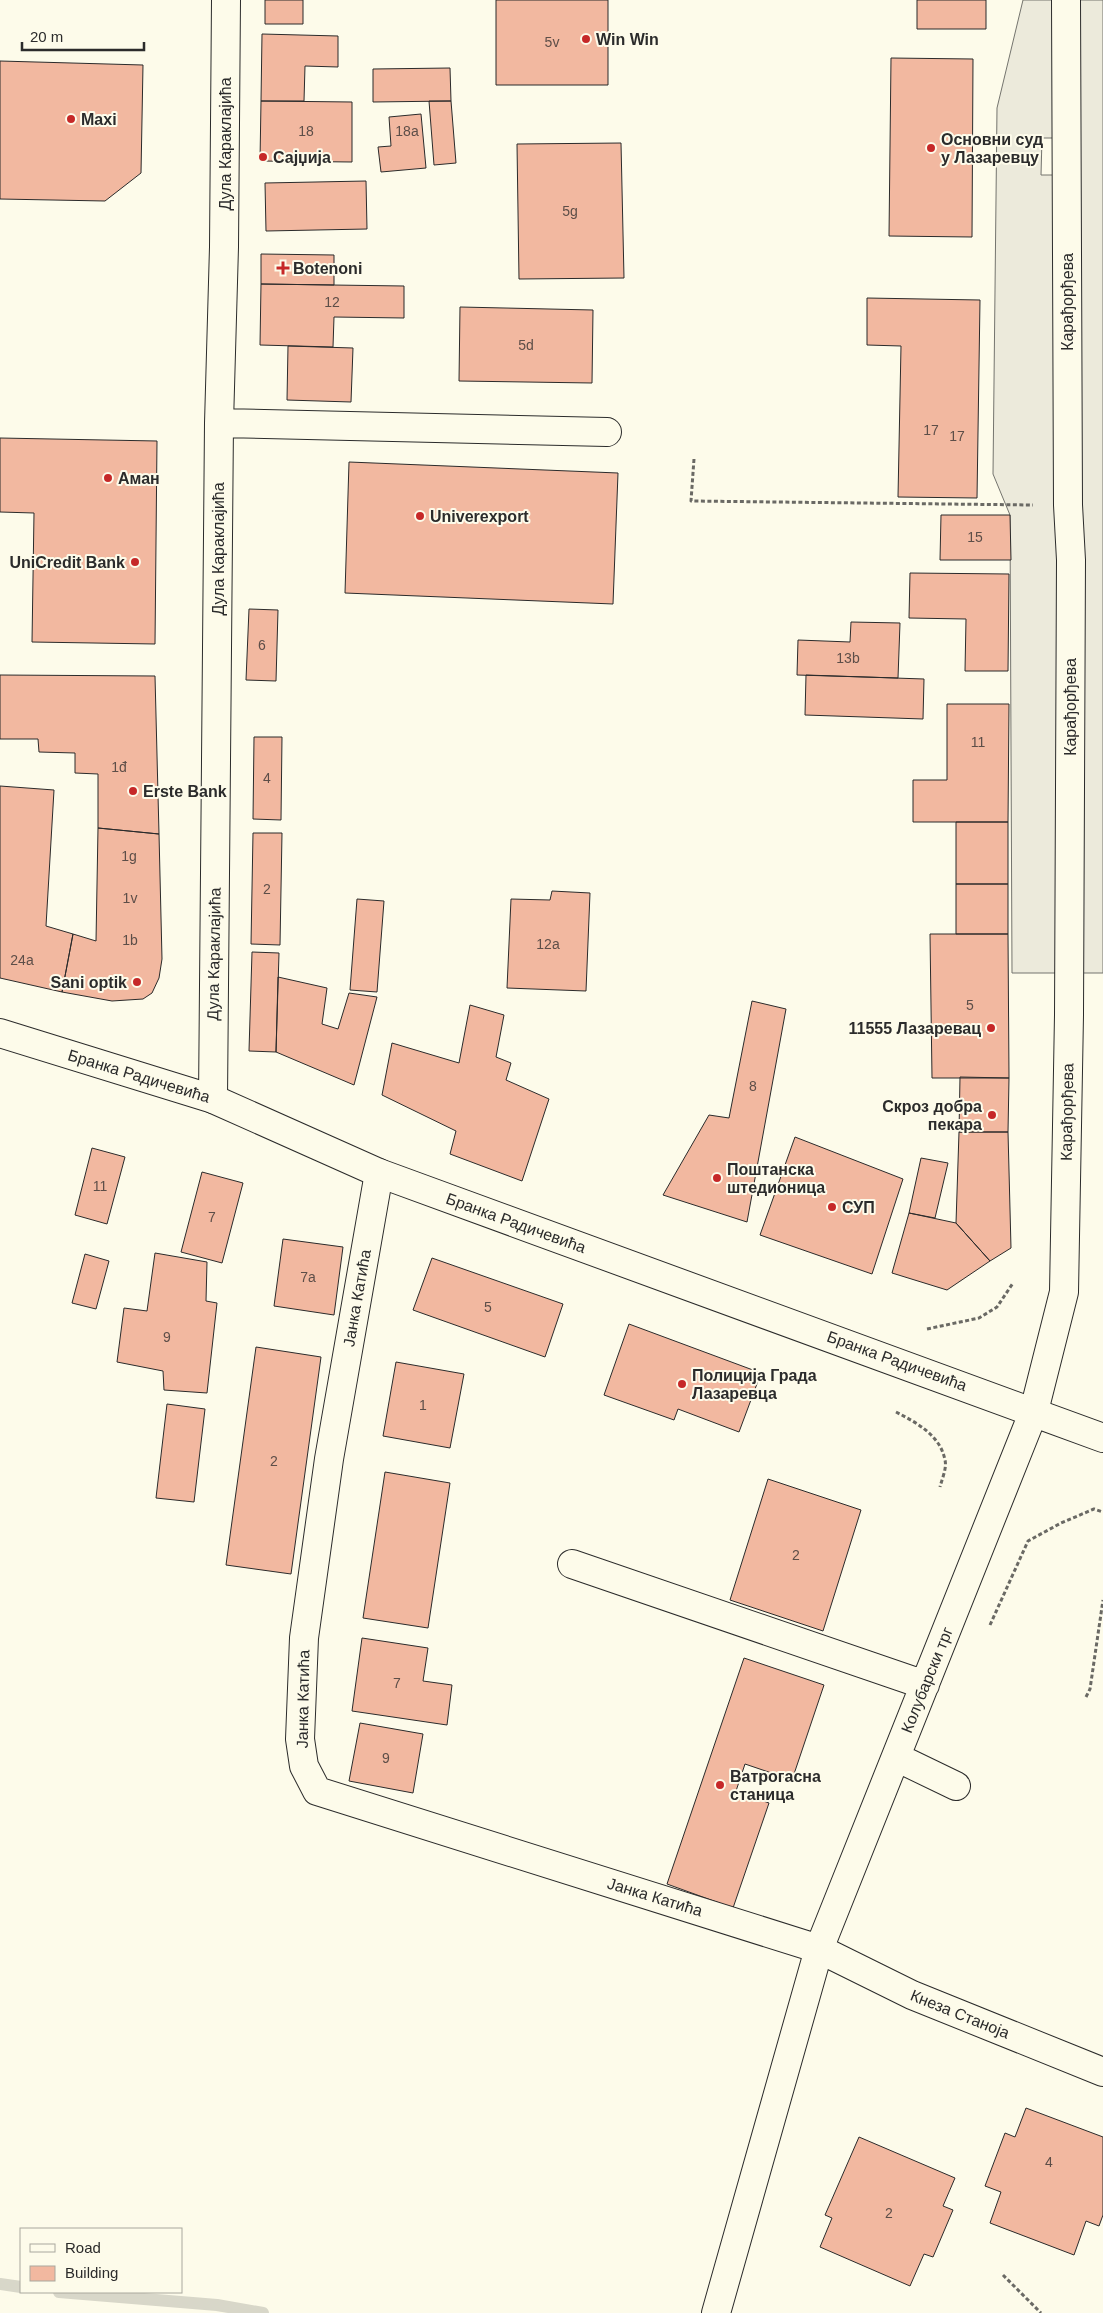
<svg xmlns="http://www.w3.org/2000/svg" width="1103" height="2313" viewBox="0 0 1103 2313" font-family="Arial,sans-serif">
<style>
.parking{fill:#eceadb;stroke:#74746e;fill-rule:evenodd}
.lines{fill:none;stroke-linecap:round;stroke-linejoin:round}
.stream{stroke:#d8d7c9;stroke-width:12}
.building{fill:#f2b8a0;stroke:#2b2b2b}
.minor-casing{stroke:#2b2b2b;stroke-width:30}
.major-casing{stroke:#2b2b2b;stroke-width:30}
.path{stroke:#6a6964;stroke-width:3;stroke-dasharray:4 2.5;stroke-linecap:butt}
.minor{stroke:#fdfbea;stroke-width:28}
.major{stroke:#fdfbea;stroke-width:28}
.poi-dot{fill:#c62828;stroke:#fdfbea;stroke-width:2}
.labels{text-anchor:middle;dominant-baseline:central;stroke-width:4;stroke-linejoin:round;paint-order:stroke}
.number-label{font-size:14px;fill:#5d4e48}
.poi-label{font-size:16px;font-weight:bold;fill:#2b2b2b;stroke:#fdfbea;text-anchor:start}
.street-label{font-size:16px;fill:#2b2b2b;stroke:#fdfbea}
</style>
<rect width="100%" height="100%" fill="#fdfbea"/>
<path class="parking" d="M1023 0H1103V973H1012L1010 515 993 474 997 108ZM1042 138H1061L1060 175H1041Z"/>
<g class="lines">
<path class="stream" d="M0 2284 21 2287
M59 2292 217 2305 263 2313"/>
</g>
<path class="building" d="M265 0H303V24H265Z
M496 0H608V85H496Z
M917 0H986V29H917Z
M262 34 338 36V67L305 66 304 101H261Z
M891 58 973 59 972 237 889 236Z
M0 61 143 65 141 173 105 201 0 199Z
M450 68 451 101 373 102V69Z
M261 101 352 102V162L260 161Z
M429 101H451L456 163 434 165Z
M421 114 426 168 381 172 378 147 391 146 389 117Z
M621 143 624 278 519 279 517 144Z
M366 181 367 229 266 231 265 183Z
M261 254 334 255V285L261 284Z
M261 284 404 286V318L334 317 333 347 260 345Z
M867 298 980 300 977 498 898 497 901 346 867 345Z
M460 307 593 310 592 383 459 381Z
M288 346 353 348 351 402 287 400Z
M0 438 157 441 155 644 32 642 34 513 0 512Z
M349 462 618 473 613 604 345 593Z
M941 515H1010L1011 560H940Z
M910 573 1009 574 1008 671H965L966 619 909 618Z
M249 609 278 610 276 681 246 680Z
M851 622 900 623 898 678 797 675 798 640 850 642Z
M0 675 155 676 159 834 98 828V774L75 773V753L39 752 38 739H0Z
M806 675 924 679 923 719 805 715Z
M947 704H1009L1008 822H913V780H947Z
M254 737H282L281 820 253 819Z
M0 786 54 790 46 926 73 934 62 992 0 978Z
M956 822H1008V884H956Z
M98 828 159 834 162 959 159 978 152 993 143 999 112 1001 62 992 73 934 96 941Z
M253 833H282L280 945 251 944Z
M956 884H1008V934H956Z
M552 891 590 893 586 991 507 988 511 899 550 900Z
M357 899 384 901 377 992 350 990Z
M930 934H1008L1009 1078H932Z
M252 952 279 953 276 1052 249 1051Z
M278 977 327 988 322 1024 338 1029 349 993 377 997 354 1085 276 1052Z
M752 1001 786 1009 747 1222 663 1195 709 1115 729 1118Z
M470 1005 504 1015 496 1057 511 1063 506 1080 549 1099 522 1181 450 1154 456 1131 382 1095 392 1043 459 1063Z
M960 1077 1009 1078 1008 1132H959Z
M959 1132H1008L1011 1248 990 1261 956 1223Z
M795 1137 903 1179 872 1274 760 1235Z
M92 1148 125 1157 107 1224 75 1215Z
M921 1158 948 1163 935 1218 909 1213Z
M202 1172 243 1183 222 1263 181 1252Z
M909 1213 956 1223 990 1261 947 1290 892 1273Z
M283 1239 343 1247 334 1315 274 1306Z
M155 1253 207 1262 206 1301 217 1303 207 1393 164 1390 163 1371 117 1362 124 1308 147 1311Z
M85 1254 109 1261 96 1309 72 1303Z
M432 1258 563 1304 545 1357 413 1310Z
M629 1324 761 1373 739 1432 678 1409 674 1420 604 1395Z
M256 1347 321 1357 291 1574 226 1565Z
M396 1362 464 1374 450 1448 383 1436Z
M167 1404 205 1409 194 1502 156 1498Z
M385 1472 450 1483 428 1628 363 1618Z
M768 1479 861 1510 823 1631 730 1600Z
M362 1638 428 1648 423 1681 452 1685 447 1725 352 1711Z
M744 1658 824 1685 792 1780 745 1764 736 1791 769 1803 733 1908 667 1884Z
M360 1723 423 1734 413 1793 349 1781Z
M1026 2108 1103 2137V2215L1099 2226 1086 2221 1074 2255 990 2223 1001 2192 985 2186 1005 2133 1015 2137Z
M859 2137 955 2178 943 2206 953 2210 933 2257 924 2254 910 2286 820 2247 832 2218 825 2215Z"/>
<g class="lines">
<g class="minor-casing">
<path id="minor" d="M219 423 607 432
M213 1099 219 423 224 247 226 0
M379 1173 329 1459 304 1638 300 1739 304 1766 317 1791 819 1949 912 1995 1103 2072
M572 1564 925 1685
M896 1757 956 1786
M716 2313 819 1949 1034 1411 1064 1292 1069 1015 1071 560 1068 505 1066 0"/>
</g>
<g class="major-casing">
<path id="major" d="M0 1033 213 1099 379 1173 1103 1438"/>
</g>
<path class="path" d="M694 459 691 501 1033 505
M927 1329 979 1318 997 1307 1013 1283
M896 1412C917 1423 940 1435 945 1460 947 1468 942 1479 940 1487
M990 1625 1028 1541 1061 1523 1094 1509 1103 1512
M1086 1697 1090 1689 1103 1600
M1003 2275 1041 2313"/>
<use href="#minor" class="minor"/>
<use href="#major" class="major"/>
</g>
<g class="poi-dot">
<circle cx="586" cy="39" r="5"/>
<circle cx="71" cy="119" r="5"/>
<circle cx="931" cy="148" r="5"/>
<circle cx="263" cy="157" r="5"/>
<path d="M280.5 260.5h5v5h5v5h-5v5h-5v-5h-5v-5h5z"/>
<circle cx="108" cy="478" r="5"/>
<circle cx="420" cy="516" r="5"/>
<circle cx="135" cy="562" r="5"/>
<circle cx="133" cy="791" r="5"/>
<circle cx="137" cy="982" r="5"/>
<circle cx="991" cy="1028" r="5"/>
<circle cx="992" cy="1115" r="5"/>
<circle cx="717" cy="1178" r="5"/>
<circle cx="832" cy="1207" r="5"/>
<circle cx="682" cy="1384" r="5"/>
<circle cx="720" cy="1785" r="5"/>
</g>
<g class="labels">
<g class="number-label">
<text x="552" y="42">5v</text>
<text x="306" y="131">18</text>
<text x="407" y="131">18a</text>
<text x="570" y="211">5g</text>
<text x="332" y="302">12</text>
<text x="526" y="345">5d</text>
<text x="931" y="430">17</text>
<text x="957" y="436">17</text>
<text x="975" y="537">15</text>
<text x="262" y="645">6</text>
<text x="848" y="658">13b</text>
<text x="978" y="742">11</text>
<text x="119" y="767">1đ</text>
<text x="267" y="778">4</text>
<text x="129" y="856">1g</text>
<text x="267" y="889">2</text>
<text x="130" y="898">1v</text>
<text x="130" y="940">1b</text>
<text x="548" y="944">12a</text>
<text x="22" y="960">24a</text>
<text x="970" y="1005">5</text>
<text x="753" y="1086">8</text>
<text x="100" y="1186">11</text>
<text x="212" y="1217">7</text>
<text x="308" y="1277">7a</text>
<text x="488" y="1307">5</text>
<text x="167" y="1337">9</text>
<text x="423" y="1405">1</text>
<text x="274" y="1461">2</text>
<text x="796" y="1555">2</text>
<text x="397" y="1683">7</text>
<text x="386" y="1758">9</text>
<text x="1049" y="2162">4</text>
<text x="889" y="2213">2</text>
</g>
<g class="poi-label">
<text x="596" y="39">Win Win</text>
<text x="81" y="119">Maxi</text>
<text x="941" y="139">Основни суд<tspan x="941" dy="18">у Лазаревцу</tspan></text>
<text x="273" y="157">Сајџија</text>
<text x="293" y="268">Botenoni</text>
<text x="118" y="478">Аман</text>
<text x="430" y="516">Univerexport</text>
<text x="125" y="562" text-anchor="end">UniCredit Bank</text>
<text x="143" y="791">Erste Bank</text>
<text x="127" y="982" text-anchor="end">Sani optik</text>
<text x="981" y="1028" text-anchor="end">11555 Лазаревац</text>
<text x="982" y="1106" text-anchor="end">Скроз добра<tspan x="982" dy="18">пекара</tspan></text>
<text x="727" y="1169">Поштанска<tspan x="727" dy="18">штедионица</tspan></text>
<text x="842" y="1207">СУП</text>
<text x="692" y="1375">Полиција Града<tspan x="692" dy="18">Лазаревца</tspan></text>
<text x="730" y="1776">Ватрогасна<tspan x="730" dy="18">станица</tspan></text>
</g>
<g class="street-label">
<text transform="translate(225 144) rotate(-90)">Дула Караклајића</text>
<text transform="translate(1067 302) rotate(-90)">Карађорђева</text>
<text transform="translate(218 549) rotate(-90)">Дула Караклајића</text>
<text transform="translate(1070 707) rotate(-90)">Карађорђева</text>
<text transform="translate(214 954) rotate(-89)">Дула Караклајића</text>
<text transform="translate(139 1076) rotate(17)">Бранка Радичевића</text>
<text transform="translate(1067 1112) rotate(-89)">Карађорђева</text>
<text transform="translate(516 1223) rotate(20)">Бранка Радичевића</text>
<text transform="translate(357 1298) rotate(-80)">Јанка Катића</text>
<text transform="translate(897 1361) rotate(20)">Бранка Радичевића</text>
<text transform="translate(927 1680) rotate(-68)">Колубарски трг</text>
<text transform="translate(303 1699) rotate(-89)">Јанка Катића</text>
<text transform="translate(655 1897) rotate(17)">Јанка Катића</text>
<text transform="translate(960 2014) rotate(22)">Кнеза Станоја</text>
</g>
</g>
<rect x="20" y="2228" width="162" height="65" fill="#fdfbea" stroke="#a9a89e"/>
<rect x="30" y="2244" width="25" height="8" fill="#fdfbea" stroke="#a9a89e"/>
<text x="65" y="2253" font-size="15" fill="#2b2b2b">Road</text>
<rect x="30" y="2266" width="25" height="15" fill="#f2b8a0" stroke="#a9a89e"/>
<text x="65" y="2278" font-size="15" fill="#2b2b2b">Building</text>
<path d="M22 42v8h122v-8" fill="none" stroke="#2b2b2b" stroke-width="2.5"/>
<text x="30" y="42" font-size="15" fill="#2b2b2b" stroke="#fdfbea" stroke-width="4" paint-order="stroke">20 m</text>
</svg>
